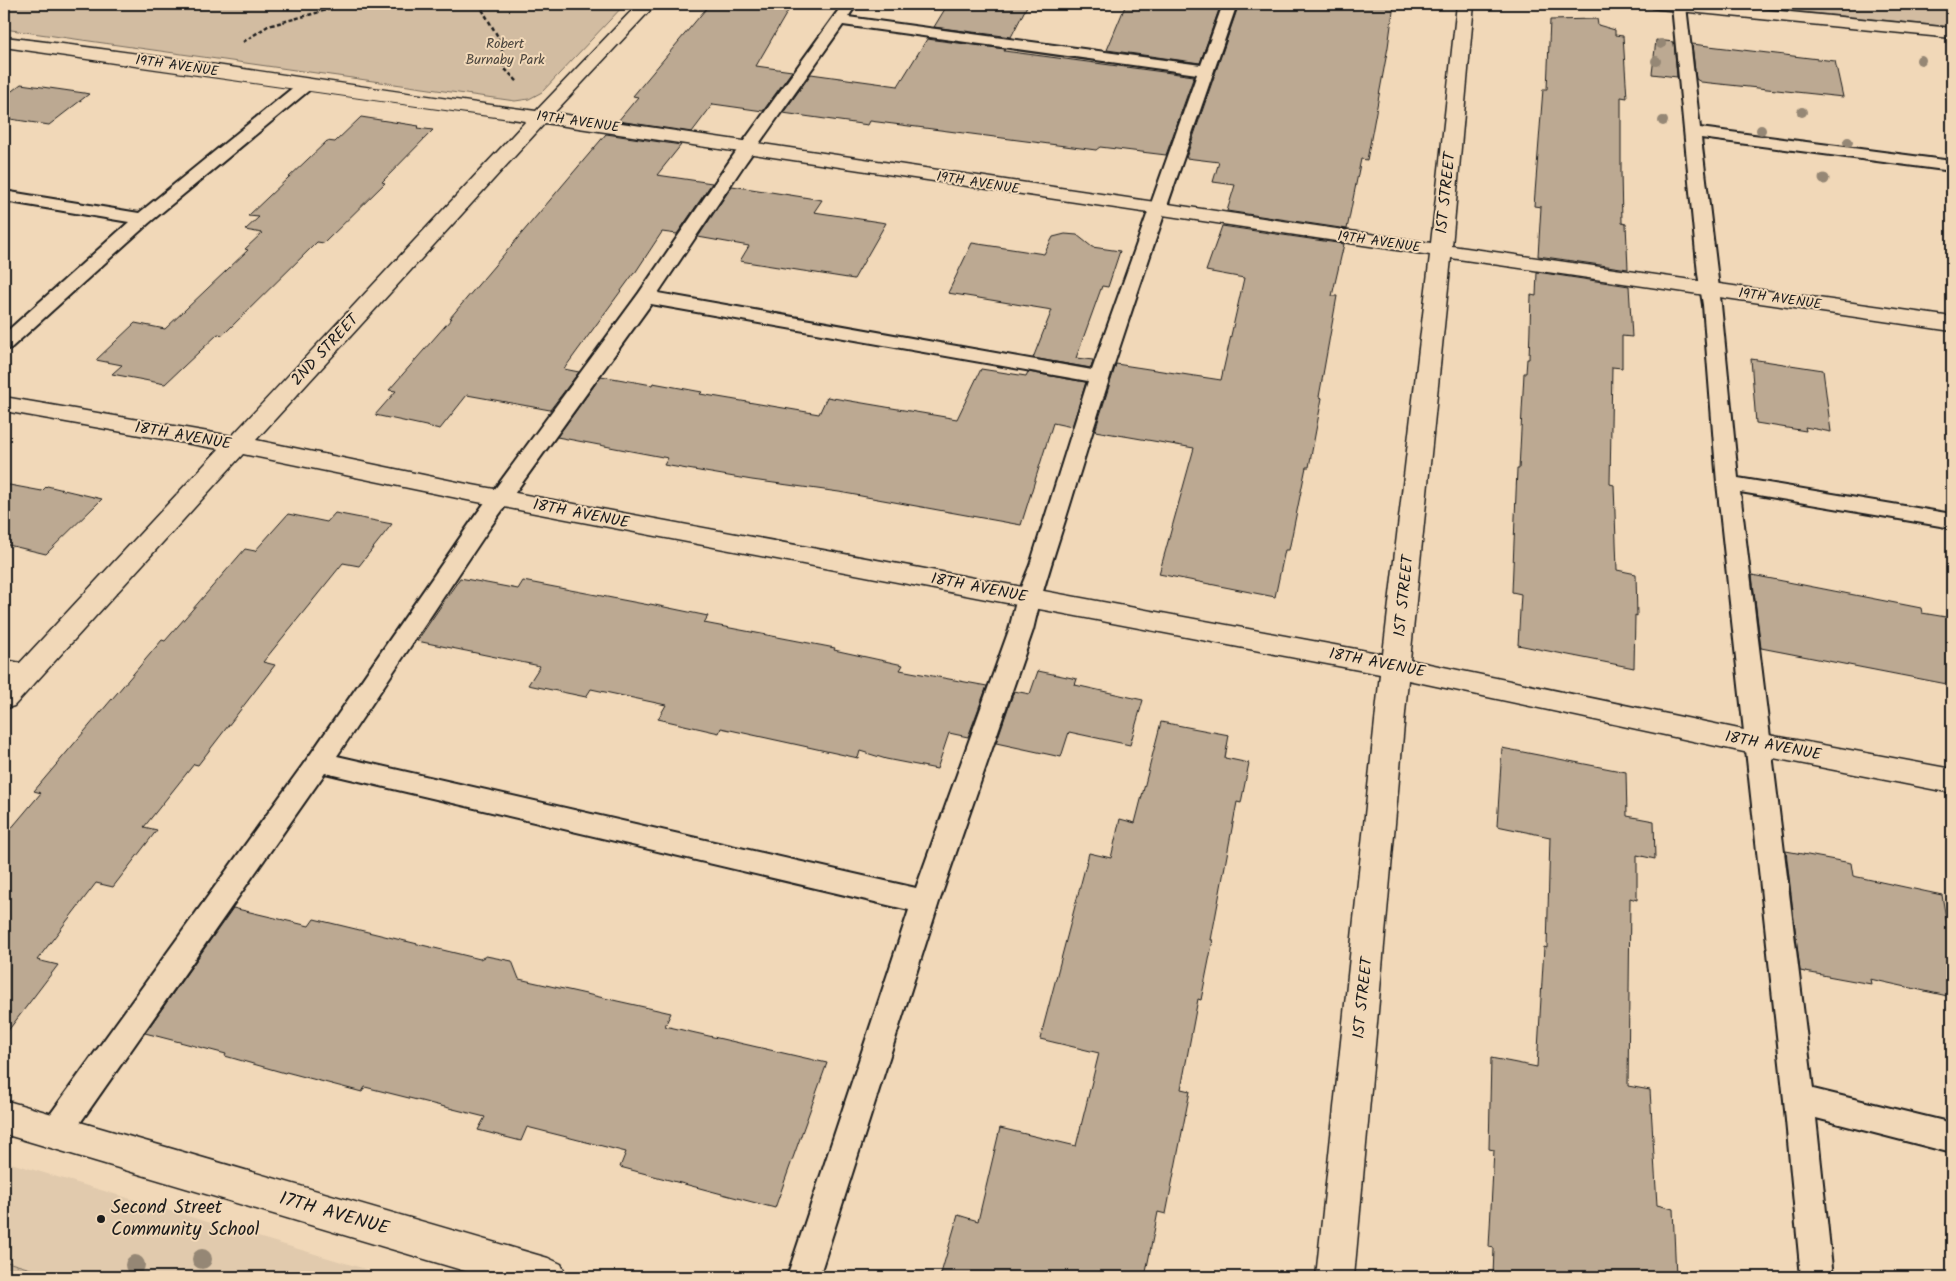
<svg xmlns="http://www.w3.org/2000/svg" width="1956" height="1281" viewBox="0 0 1956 1281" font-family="Kalam,sans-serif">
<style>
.built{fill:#e1caad}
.green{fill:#d2bca1;stroke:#776c5e}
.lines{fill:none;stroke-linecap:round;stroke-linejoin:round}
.stream{fill:#6e6559;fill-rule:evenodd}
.building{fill:#bca992;stroke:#1c1c1c}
.service-casing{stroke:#1c1c1c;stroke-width:4}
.minor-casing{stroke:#1c1c1c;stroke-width:3}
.path{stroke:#1c1c1c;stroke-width:2.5;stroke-dasharray:4 2.5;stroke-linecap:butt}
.service{fill:#f1d8b8;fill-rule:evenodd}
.minor{fill:#f1d8b8;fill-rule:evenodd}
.tree{fill:#958774}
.poi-dot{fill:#1c1c1c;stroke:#f1d8b8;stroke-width:2}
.labels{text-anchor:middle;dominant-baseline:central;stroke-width:4;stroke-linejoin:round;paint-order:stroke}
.far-park-label{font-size:14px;fill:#4a443d;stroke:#f1d8b8}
.far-street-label{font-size:14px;fill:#1c1c1c;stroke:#f1d8b8}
.street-label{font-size:16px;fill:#1c1c1c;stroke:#f1d8b8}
.near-poi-label{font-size:19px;fill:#1c1c1c;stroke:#f1d8b8;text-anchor:start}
.near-street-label{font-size:19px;fill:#1c1c1c;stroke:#f1d8b8}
</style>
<rect width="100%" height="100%" fill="#f1d8b8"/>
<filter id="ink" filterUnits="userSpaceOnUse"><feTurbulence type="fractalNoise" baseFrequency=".02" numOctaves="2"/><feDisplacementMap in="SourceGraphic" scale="10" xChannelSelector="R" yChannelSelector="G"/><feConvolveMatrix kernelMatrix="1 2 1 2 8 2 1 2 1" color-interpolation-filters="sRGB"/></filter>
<g filter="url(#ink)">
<path class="built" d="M4 1161 392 1277H4Z"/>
<path class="green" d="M4 4H625L542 92 529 99 515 101 4 29Z
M1719 4H1952V27L1724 4Z
M4 1261 57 1277H4Z"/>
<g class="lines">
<path class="stream" d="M150 4H162L158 7Z"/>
</g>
<path class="building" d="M710 4H792L756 66 792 71 763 111 713 104 692 132 618 121 638 97 633 96Z
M948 4H1028L1011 37 934 27Z
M1126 4H1221L1200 63 1107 50Z
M1239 4H1394L1388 47 1367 160 1361 159 1347 229 1227 211 1235 185 1213 182 1219 162 1186 158Z
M1597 19 1598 25 1615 30V35L1623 36 1627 98 1621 97V171L1622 223 1626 224 1628 269 1538 256 1541 207 1534 206 1543 89H1547L1550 20Z
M927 39 1005 49 1004 51 1194 76 1166 155 1100 147 1096 150 870 121 868 125 783 113 811 74 898 86Z
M1656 40 1674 42 1677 77 1652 74Z
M1692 44 1835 61 1843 97 1701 82 1696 79Z
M21 84 84 93 89 94 49 125 4 118V97Z
M361 117 419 126 417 128 433 130 382 182 385 183 324 243 317 242 223 335 218 334 165 384 112 374 122 365 96 360 135 323 165 329 248 250 245 249 262 233 245 230 259 217 248 216 327 141 335 142Z
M606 134 681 145 657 175 712 183 677 234 662 232 635 273H634L564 369 579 372 550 410 467 395 440 429 375 415 396 391 389 390 452 318H450Z
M732 186 822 200 814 212 886 223 854 279 740 261 749 246 698 237Z
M1222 226 1344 244 1332 296H1337L1319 397 1322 398 1309 467H1306L1289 550H1285L1275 597 1159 574 1194 448 1095 431 1116 364 1221 380 1244 278 1206 271Z
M1065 234 1077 235 1092 247 1120 251 1108 287 1102 286 1076 358 1093 360 1091 368 1033 358 1052 310 948 293 972 243 1044 254 1053 237Z
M1537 272 1629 286 1632 337 1622 336V368L1612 367 1610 484 1614 485 1617 570 1636 574 1637 616 1635 615 1634 668 1518 645 1521 594 1512 592 1517 469H1519L1524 373H1526L1527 359H1529L1531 295 1536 296Z
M1751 359 1823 370 1831 432 1805 427 1806 431 1756 423Z
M981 369 1026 376 1028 372 1086 382 1072 427 1053 423 1021 525 839 492 752 480 664 465 668 458 557 437 601 376 652 385 653 383 702 392 700 394 819 414 827 397 957 419Z
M4 484 42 491 47 486 102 499 46 554 4 544Z
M335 513 392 524 359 566 343 563 263 662 275 665 198 765 194 764 144 827 157 830 113 887 96 883 37 960 58 965 4 1036V837L41 793 34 791 162 640 165 641 245 549 255 551 288 514 327 522Z
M1752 575 1921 608 1922 613 1952 618V685L1761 648Z
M460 578 518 589 523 581 649 605 650 604 708 616 704 623 835 648 834 650 903 665 900 670 987 686 968 737 949 733 937 769 886 759 860 751 858 758 721 728 719 733 658 719 666 705 591 689 586 697 528 685 540 666 417 641Z
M1038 671 1077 679 1075 685 1143 700 1130 745 1069 732 1061 757 996 743 1014 691 1030 694Z
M1161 722 1229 735 1225 758 1249 763 1241 803 1237 802 1211 940H1213L1201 1000 1198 999 1181 1089 1190 1091 1166 1214 1158 1212 1145 1277H940L958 1215 978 1221 1000 1128 1076 1146 1099 1053 1040 1039 1089 853 1111 858 1120 819 1135 823Z
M1502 748 1626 772 1627 816 1654 821 1655 859 1637 855V900L1630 898 1628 1086 1650 1090 1657 1205 1673 1209 1676 1277H1493L1494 1248 1489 1247 1494 1150 1489 1149 1491 1058 1537 1067 1544 947 1547 948 1550 837 1497 826Z
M1786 851 1851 863 1853 876 1942 895 1952 954V997L1870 979 1871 984 1800 971Z
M233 908 309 926 314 919 480 959 486 956 512 961 519 979 671 1013 665 1026 827 1063 775 1208 620 1167 626 1152 527 1127 521 1141 478 1130 485 1117 365 1087 362 1092 286 1072 285 1073 225 1056 226 1054 145 1033Z"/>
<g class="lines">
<g class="service-casing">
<path id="service" d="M843 4H857L848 17 1201 65 1223 4H1237C1182 163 1125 323 1076 485 1062 533 1044 581 1033 630L939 902 819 1277H787L909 910 325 773 66 1143 55 1148 44 1143 40 1133 44 1123 310 755 475 516 639 293 733 156ZM843 25 1197 74 1092 370 658 293 746 162ZM651 304 1088 381 1030 565 1017 597 1009 630 916 888 337 756 491 526Z
M1673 4H1685L1686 6 1700 128 1952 161V171L1701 138 1721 305 1738 478 1952 514V528L1740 492 1813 1089 1952 1123V1153L1816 1118 1833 1277H1801L1784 1100 1717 483 1703 305 1698 274 1672 6Z
M307 79 313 81 315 84 313 87 149 223 11 348 4 350V334L129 222 4 201V191L139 213 301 81Z
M4 660 36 667 39 673 36 679 27 682 4 678Z"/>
</g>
<g class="minor-casing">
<path id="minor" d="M638 4H656L554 113 1431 243 1457 4H1474L1452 246 1952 317V331L1451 258 1410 660 1758 733 1952 769V793L1758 755 1408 680 1354 1277H1316L1380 674 467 500 243 454 14 706 4 709V680L219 449 4 411V397L232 436 526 121C352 98 178 72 4 47V37C182 57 358 88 536 111ZM545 123 1430 255 1383 654 467 484 256 440Z
M1651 4H1708L1952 28V38L1659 9 1653 8Z
M4 1100 548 1258 561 1264 567 1277H485L4 1134Z"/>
</g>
<path class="path" d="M479 4 501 42 504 68 518 82
M243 42 268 26 349 4"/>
<use href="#service" class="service"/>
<use href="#minor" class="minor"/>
</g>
<g class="tree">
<circle cx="1661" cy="44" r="5"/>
<circle cx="1921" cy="60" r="5"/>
<circle cx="1656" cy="61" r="5"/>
<circle cx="1802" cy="112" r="5"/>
<circle cx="1663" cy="121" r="5"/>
<circle cx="1761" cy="130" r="5"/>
<circle cx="1848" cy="142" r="5"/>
<circle cx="1824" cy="179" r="5.5"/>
<circle cx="202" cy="1259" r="10"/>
<circle cx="135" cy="1265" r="10"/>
</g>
</g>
<circle class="poi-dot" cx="101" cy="1219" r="5"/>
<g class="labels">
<g class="far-park-label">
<text x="505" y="44">Robert<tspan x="505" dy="16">Burnaby Park</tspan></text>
</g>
<g class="far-street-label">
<text transform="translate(177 66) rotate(8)">19TH AVENUE</text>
<text transform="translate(578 122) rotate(8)">19TH AVENUE</text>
<text transform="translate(978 183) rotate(9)">19TH AVENUE</text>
<text transform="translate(1379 242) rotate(8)">19TH AVENUE</text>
<text transform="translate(1780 299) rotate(8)">19TH AVENUE</text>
</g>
<g class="street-label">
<text transform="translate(1446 193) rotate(-84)">1ST STREET</text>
<text transform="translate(325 350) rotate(-47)">2ND STREET</text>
<text transform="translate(183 436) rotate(10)">18TH AVENUE</text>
<text transform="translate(581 514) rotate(11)">18TH AVENUE</text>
<text transform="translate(979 588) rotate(11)">18TH AVENUE</text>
<text transform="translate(1404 596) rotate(-84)">1ST STREET</text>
<text transform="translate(1377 663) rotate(11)">18TH AVENUE</text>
<text transform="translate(1773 746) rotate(11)">18TH AVENUE</text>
<text transform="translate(1363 998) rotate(-84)">1ST STREET</text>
</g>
<g class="near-poi-label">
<text x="111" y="1208">Second Street<tspan x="111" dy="22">Community School</tspan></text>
</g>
<g class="near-street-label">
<text transform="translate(334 1214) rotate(16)">17TH AVENUE</text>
</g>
</g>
<rect width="1956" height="1281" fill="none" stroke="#f1d8b8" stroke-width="20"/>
<rect x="10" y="10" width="1936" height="1261" fill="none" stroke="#1c1c1c" stroke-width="2" filter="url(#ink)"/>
</svg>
